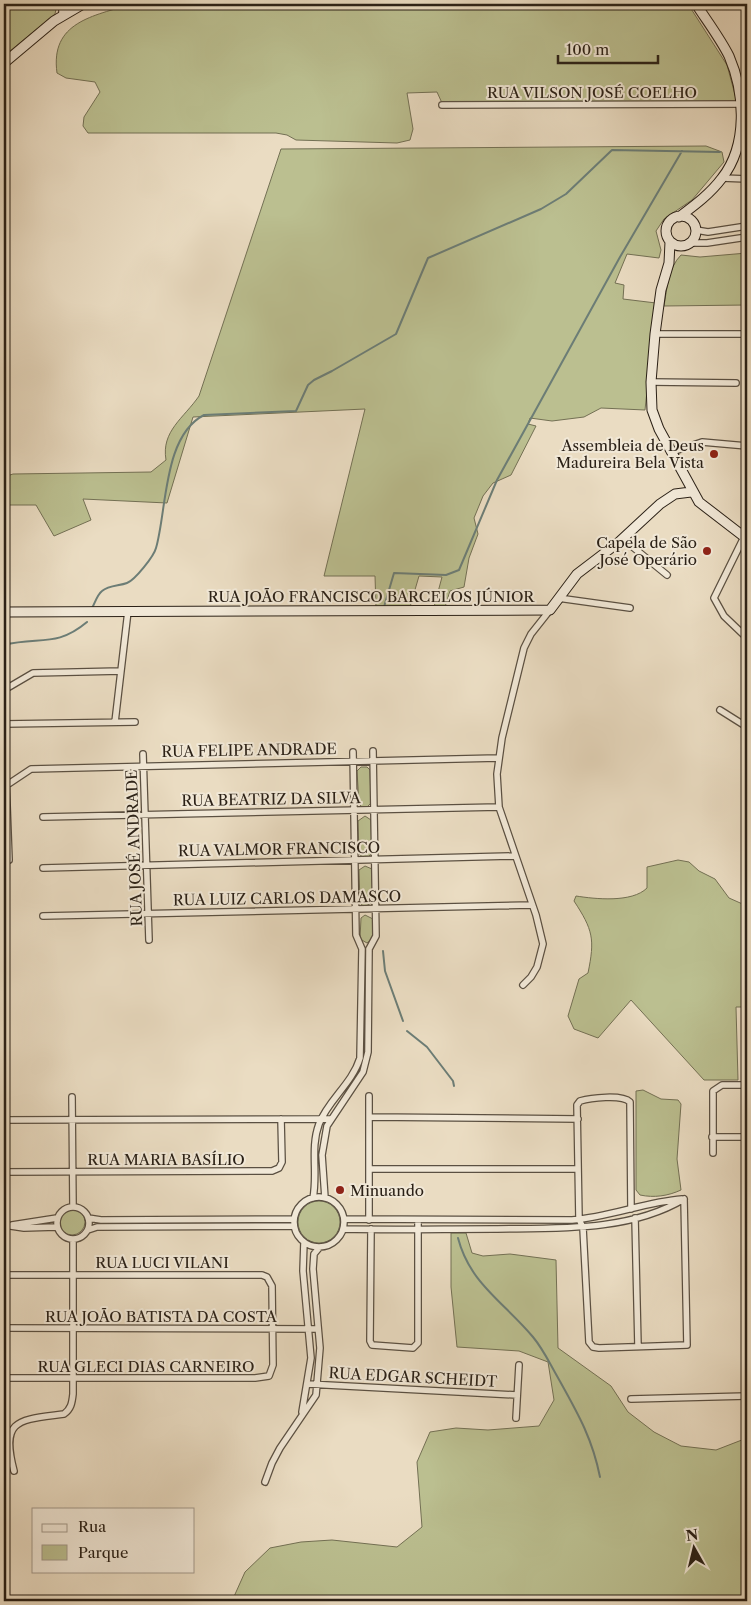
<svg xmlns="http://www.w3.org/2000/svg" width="751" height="1605" viewBox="0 0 751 1605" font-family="'Libre Caslon Text',serif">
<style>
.green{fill:#bbbf90;stroke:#737054}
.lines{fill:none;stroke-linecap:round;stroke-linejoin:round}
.stream{stroke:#6c7d76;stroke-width:2}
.street-casing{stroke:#5b5042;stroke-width:8}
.secondary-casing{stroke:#2b2117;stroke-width:11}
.street{stroke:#f1e8d7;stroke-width:5.5}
.secondary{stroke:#f1e8d7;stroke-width:9}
.poi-dot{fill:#8f2418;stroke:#f1e8d7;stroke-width:2}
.labels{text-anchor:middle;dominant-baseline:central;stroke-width:4;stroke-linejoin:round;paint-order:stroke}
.street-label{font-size:15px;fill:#2b2117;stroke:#f1e8d7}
.poi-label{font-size:15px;fill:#2b2117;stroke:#f1e8d7;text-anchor:end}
</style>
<rect width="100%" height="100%" fill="#eadcc2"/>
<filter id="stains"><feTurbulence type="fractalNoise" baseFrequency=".004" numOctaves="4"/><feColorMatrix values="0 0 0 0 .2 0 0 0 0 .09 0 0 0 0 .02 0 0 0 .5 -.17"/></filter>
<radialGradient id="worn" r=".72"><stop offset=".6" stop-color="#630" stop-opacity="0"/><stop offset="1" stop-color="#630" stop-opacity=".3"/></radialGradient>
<path class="green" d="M4 4H57L55 14 4 56Z
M132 4H688L727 65 737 102 442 103 437 92 407 93 413 129 410 140 397 143 296 140 287 135 276 133H88L83 126 84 117 100 92 95 82 66 78 57 73C50 22 93 16 132 4Z
M706 146 722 152 724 162 692 200 664 219 656 231 661 250 659 258 627 254 615 283 624 285 623 299 656 303 645 410 601 408 584 417 552 421 530 418 528 424 536 426 511 475 493 483 483 496 474 518 478 534 469 558 464 587 450 591 445 607H434L442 577 419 576 410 607 376 608 375 576H324L365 409 193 417 167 503 83 499 91 520 54 536 36 505H4V477L13 474 151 472 166 460C161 431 184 418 199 396L281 149Z
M747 253V305L664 306C667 289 668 268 681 255L700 257Z
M361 767H367L370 770 371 803 367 807 363 808 359 804 357 771Z
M747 776V818L742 790Z
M365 816 371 820 372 853 368 857 364 858 359 854 358 821Z
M678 860 689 862 699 871 715 879 729 898 747 906V1007H736L738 1080H704L631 1000 598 1038 574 1029 568 1016 579 979 588 973C595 939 593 930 574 901L576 896C595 899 632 903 647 888V867Z
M365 866 372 869 373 902 364 907 360 903 359 870Z
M365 915 373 919V938L367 943 360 939 361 918Z
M643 1090 661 1099 678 1100 681 1104 677 1159 681 1190C668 1196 654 1198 640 1195L636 1190V1091Z
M298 1222a21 21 0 1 1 42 0a21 21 0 1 1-42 0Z
M59 1222a13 13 0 1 1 26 0a13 13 0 1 1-26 0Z
M451 1233H466L472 1253 483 1256 510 1254 556 1260 558 1348 611 1386 628 1412 654 1432 681 1446 716 1450 747 1438V1493L745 1494 747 1601H232L245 1572 270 1548 301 1542 332 1540 397 1547 422 1527 417 1462 430 1432 456 1428 488 1430 539 1426 554 1400 548 1362 519 1351 457 1347 451 1287Z"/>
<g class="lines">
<path class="stream" d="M384 607 394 573 446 575 459 570 497 480 620 257 682 151
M92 608C95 603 97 595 102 591 109 585 119 586 127 583 135 580 154 556 156 548 167 510 163 436 204 415L296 411 308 385 314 380 332 371 396 334 428 258 541 209 566 194 612 150 720 152
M4 645C39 636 56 648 87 622
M383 951 385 971 403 1021
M407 1031 427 1047 453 1081 454 1086
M458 1238C470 1284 504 1302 533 1337 543 1349 549 1362 557 1376 577 1412 592 1437 600 1477"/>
<g class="street-casing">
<path id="street" d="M62 14V4
M442 105 741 104
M737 144H747
M722 178 747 179
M696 230 708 232 747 226
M691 243H707L747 237
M655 334H747
M651 382 736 383
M672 452 702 442 747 446
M744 537 714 598 724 616 747 638
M623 539 667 575
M558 598 630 608
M4 690 33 673 121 671
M720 710 747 727
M115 722 128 611
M4 724 9 860
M4 724 135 722
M353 752 356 935 362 949
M143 754 149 940
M4 787 31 769 498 758
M43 817 499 807
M43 868 514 856
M43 916 532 905
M369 949 376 936 373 751
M523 985 531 977 537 967 543 944 536 915 499 807 497 774 502 738 524 648 531 634 550 610
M745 1085V1049L747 1041
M72 1097 73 1207
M369 1117 578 1119
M4 1120 330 1119
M712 1137H747
M713 1153V1091L722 1085H747
M369 1169H578
M4 1172 272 1171 279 1168 282 1162 281 1119
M294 1222a25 25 0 1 1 50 0a25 25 0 1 1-50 0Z
M313 1198C318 1173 310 1148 319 1124 328 1100 352 1084 360 1058L362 949
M325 1198 322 1155 327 1126 363 1072 368 1052 369 949
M57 1223a16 16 0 1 1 32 0a16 16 0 1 1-32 0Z
M631 1209 630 1102C622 1094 590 1098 580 1101L577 1105 579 1219 583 1228 589 1342 593 1347 599 1348 687 1345 684 1199
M88 1218 101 1220 294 1219
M635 1218 638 1346
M345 1219 572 1220C610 1217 645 1202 682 1199
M369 1220V1096
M4 1225 24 1228 56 1227
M12 1225 57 1218
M344 1229C394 1230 444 1229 494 1229 556 1228 629 1232 684 1199
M371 1229 370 1341 372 1345 413 1348 418 1343V1220
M88 1230 97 1227 294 1226
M4 1275H262L267 1277 272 1286 273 1365 269 1376 255 1378H4
M4 1328 318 1329
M308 1384 517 1395
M631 1399 747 1396
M302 1412 311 1358 303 1271 304 1242
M516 1418 519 1365
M14 1471C0 1418 19 1420 64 1414 71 1409 72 1403 73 1394V1240
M265 1482 272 1463 280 1448 316 1395 320 1348 313 1269 314 1254 319 1248
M746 1496H747"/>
</g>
<g class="secondary-casing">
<path id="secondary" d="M4 63 54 21 83 4
M666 231a15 15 0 1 1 30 0a15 15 0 1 1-30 0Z
M679 217C695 205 710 194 722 178 748 145 745 93 729 56 720 38 707 21 696 4
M670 242 669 263 661 290 655 334 651 382 652 410 659 429 699 502 747 539
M4 612 550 610 577 574 619 542 660 504 675 494 691 492"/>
</g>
<use href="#street" class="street"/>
<use href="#secondary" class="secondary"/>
</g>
<g class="poi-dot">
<circle cx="714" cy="454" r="5"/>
<circle cx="707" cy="551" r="5"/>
<circle cx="340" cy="1190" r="5"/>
</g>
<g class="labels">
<g class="street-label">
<text x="592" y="92">RUA VILSON JOSÉ COELHO</text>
<text x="371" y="596">RUA JOÃO FRANCISCO BARCELOS JÚNIOR</text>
<text transform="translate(249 750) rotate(-1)">RUA FELIPE ANDRADE</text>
<text transform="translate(271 799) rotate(-1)">RUA BEATRIZ DA SILVA</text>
<text transform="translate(134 848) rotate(-92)">RUA JOSÉ ANDRADE</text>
<text transform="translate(279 849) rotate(-1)">RUA VALMOR FRANCISCO</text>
<text transform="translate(287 898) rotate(-1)">RUA LUIZ CARLOS DAMASCO</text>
<text x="166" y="1159">RUA MARIA BASÍLIO</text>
<text x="162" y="1262">RUA LUCI VILANI</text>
<text x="161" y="1316">RUA JOÃO BATISTA DA COSTA</text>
<text x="146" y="1366">RUA GLECI DIAS CARNEIRO</text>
<text transform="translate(413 1377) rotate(3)">RUA EDGAR SCHEIDT</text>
</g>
<g class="poi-label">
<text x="704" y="445">Assembleia de Deus<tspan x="704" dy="17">Madureira Bela Vista</tspan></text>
<text x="697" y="542">Capela de São<tspan x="697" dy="17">José Operário</tspan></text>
<text x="350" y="1190" text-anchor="start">Minuando</text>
</g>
</g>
<rect width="751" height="1605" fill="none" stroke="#eadcc2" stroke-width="20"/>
<rect x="5" y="5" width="741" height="1595" fill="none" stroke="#2b2117" stroke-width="2.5"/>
<rect x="10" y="10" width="731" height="1585" fill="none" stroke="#2b2117"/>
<rect x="32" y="1508" width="162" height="65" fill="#f1e8d7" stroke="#a2988a"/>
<rect x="42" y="1524" width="25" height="8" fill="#f1e8d7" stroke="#a2988a"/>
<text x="78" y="1532" font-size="15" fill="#2b2117">Rua</text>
<rect x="42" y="1545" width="25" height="15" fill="#bbbf90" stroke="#a2988a"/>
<text x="78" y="1558" font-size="15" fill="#2b2117">Parque</text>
<g transform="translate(694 1548) rotate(352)" stroke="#f1e8d7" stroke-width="4" paint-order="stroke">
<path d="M0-4L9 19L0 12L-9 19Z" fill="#2b2117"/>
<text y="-8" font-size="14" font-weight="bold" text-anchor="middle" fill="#2b2117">N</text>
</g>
<path d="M558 55v8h100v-8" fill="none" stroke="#2b2117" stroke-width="2.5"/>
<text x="566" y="55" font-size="15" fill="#2b2117" stroke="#f1e8d7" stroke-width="4" paint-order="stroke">100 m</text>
<rect width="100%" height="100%" filter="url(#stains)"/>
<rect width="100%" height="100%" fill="url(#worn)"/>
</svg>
